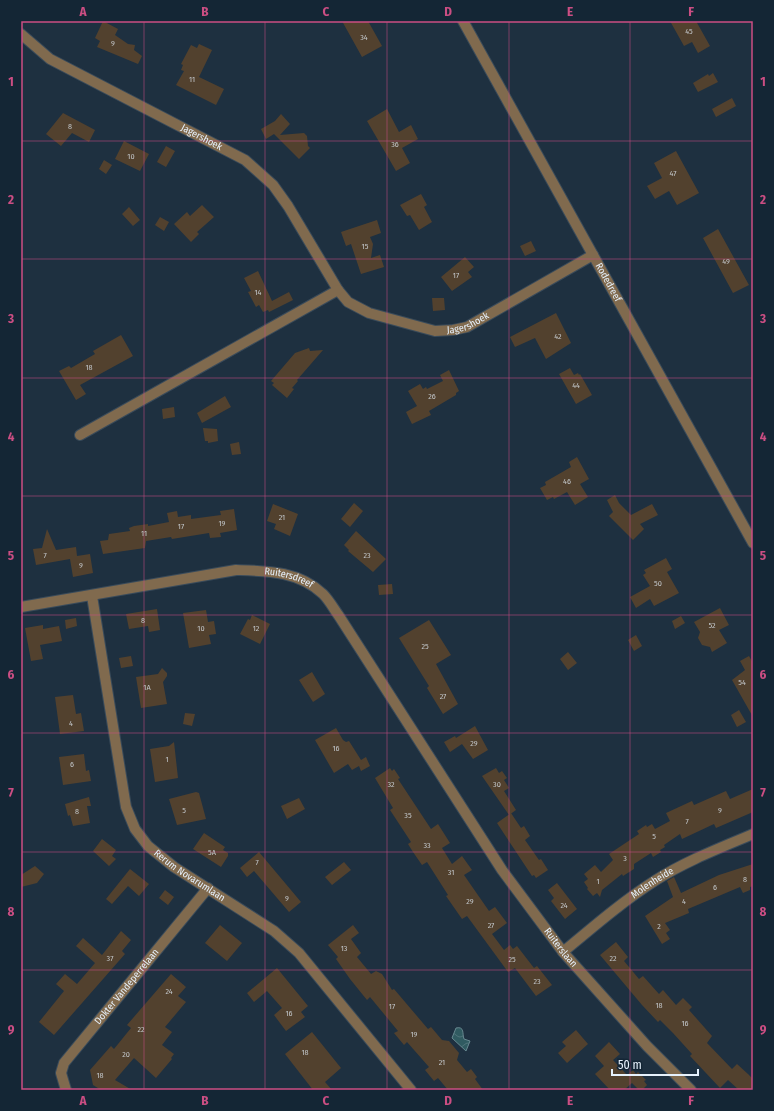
<svg xmlns="http://www.w3.org/2000/svg" width="774" height="1111" viewBox="0 0 774 1111" font-family="'Fira Sans Condensed',sans-serif">
<style>
.water{fill:url(#water-waves);stroke:#678890}
.building{fill:#52412e}
.lines{fill:none;stroke-linecap:round;stroke-linejoin:round}
.minor-casing{stroke:#3a4b5a;stroke-width:12}
.minor{stroke:#806a4e;stroke-width:10}
.grid{fill:none;stroke:#cb4e83;stroke-width:1;stroke-opacity:0.55}
.labels{text-anchor:middle;dominant-baseline:central;stroke-width:3.5;stroke-linejoin:round;paint-order:stroke}
.number-label{font-size:8px;fill:#c1c5c8}
.street-label{font-size:10px;fill:#e6f1fc;stroke:#142635}
.neatline{fill:none;stroke:#cb4e83;stroke-width:1.5}
.grid-label{font-size:13px;text-anchor:middle;font-weight:bold;fill:#cb4e83}
</style>
<defs>
<pattern id="water-waves" width="16" height="10" patternUnits="userSpaceOnUse"><rect width="16" height="10" fill="#305b61"/><path d="M0 5q4-4 8 0t8 0" fill="none" stroke="#4e7379"/></pattern>
</defs>
<rect width="100%" height="100%" fill="#1e3040"/>
<path class="water" d="M456 1028C465 1026 462 1034 464 1039L470 1041 466 1051 452 1038Z"/>
<path class="building" d="M103 21 118 29 115 35 128 44 135 45 134 50 142 56 138 64 97 47 100 41 95 38Z
M342 21H368L382 46 362 57Z
M670 21H696L710 46 698 53 692 42 684 46Z
M199 44 212 50 199 77 224 89 216 105 176 85 184 71 181 70 183 65 181 64 191 45 197 48Z
M713 73 718 82 698 92 693 83 708 74 709 76Z
M732 98 736 106 716 117 712 109Z
M387 109 399 132 411 125 418 139 402 148 410 163 396 171 367 121Z
M63 113 95 130 89 142 72 133 61 146 46 134Z
M281 114 290 124 280 135 304 133 307 136 308 146 310 148 299 159 274 134 266 139 261 129 275 121Z
M124 141 149 154 140 171 115 159Z
M166 146 175 151 166 167 157 162Z
M676 151 699 193 677 205 669 191 655 199 647 186 662 178 654 163Z
M104 160 112 165 106 174 99 169Z
M421 194 427 205 424 207 432 222 419 230 410 215 407 216 400 205Z
M202 205 214 217 197 232 199 234 191 242 174 224 187 212 190 216Z
M129 207 140 220 133 226 122 214Z
M160 217 169 222 164 231 155 225Z
M377 220 381 233 370 237 373 244 371 258 380 255 384 267 361 274 351 244 346 246 341 232Z
M718 229 749 285 733 293 703 238Z
M531 241 536 251 525 256 520 246Z
M465 257 474 267 468 272 472 277 452 291 441 277Z
M258 271 272 301 289 292 293 300 269 312 268 310 263 312 259 305 256 307 248 292 251 291 244 278Z
M432 298H444L445 310 433 311Z
M556 313 571 343 546 359 535 338 515 347 510 337Z
M121 335 133 356 80 385 86 394 76 400 59 371 69 366 71 368 95 354 93 351Z
M309 348 310 351 323 350 297 380 298 381 292 388 294 389 287 398 272 385 274 383 271 381 295 353Z
M570 368 574 375 578 373 579 375 580 374 592 395 576 404 559 374Z
M449 370 459 391 456 393V395L429 411 431 415 412 424 406 412 417 406 408 391 420 384 423 389 426 387 427 389 443 381 440 375Z
M225 396 231 407 202 423 197 413Z
M174 407 175 417 163 419 162 409Z
M203 428 217 429 218 441 208 443V441H205Z
M239 442 241 454 232 455 230 444Z
M577 457 589 479 580 484 588 497 575 505 567 492 554 499 553 497 547 500 540 488 546 485 545 482 571 467 569 462Z
M615 495 619 503 631 515 652 504 658 515 640 524 644 529 633 540 609 516 613 512 607 500Z
M354 503 363 511 350 527 341 519Z
M273 504 298 514 290 536 274 529 276 524 267 521Z
M234 509 237 530 220 533 221 537 210 538 209 533 172 539 171 537 146 541 145 548 103 554 100 541 108 540 109 534 130 531 129 528 134 526 148 524V526L169 522 167 513 177 511 178 517 191 515V519L221 515 220 511Z
M47 529 56 550 76 547 77 556 90 554 93 573 73 577 70 559 36 565 33 549 42 548Z
M356 531 386 559 373 572 348 551 349 550 344 545Z
M666 558 672 569 667 572 679 593 654 606 650 599 636 608 630 597 650 586 643 575 646 573 644 570Z
M392 584 393 594 379 595 378 585Z
M720 608 729 625 719 630 727 643 712 652 710 647 702 645 698 638 700 632 694 622Z
M157 609 160 630 149 632 148 626 129 629 126 614Z
M206 610 208 622 214 621 216 634 209 635 211 644 189 648 183 613Z
M252 615 270 624 260 644 240 634 248 619 250 620Z
M681 616 685 623 675 629 672 621Z
M76 618 77 626 66 629 65 620Z
M429 620 451 655 436 664 458 704 443 714 427 688 429 686 399 638Z
M43 625V629L59 626 62 641 40 645 43 659 31 661 25 628Z
M636 635 642 646 634 651 628 640Z
M568 652 577 663 568 670 560 659Z
M131 656 133 666 121 668 119 658Z
M749 656 753 663V717L732 680 745 670 740 661Z
M162 668 167 673V676L163 682 167 704 141 708 136 677 158 674Z
M312 672 325 694 313 702 299 680Z
M73 695 76 714 81 713 84 731 60 734 55 697Z
M739 710 746 722 737 727 731 715Z
M185 713 195 714 192 726 183 724Z
M475 726 488 750 473 759 462 744 450 752 444 742 455 736 456 738Z
M336 728 343 740 346 742 349 741 361 760 366 757 370 766 361 771 359 766 352 770 348 764 334 773 315 740Z
M174 742 178 778 155 782 150 749 169 746Z
M84 754 86 771 89 770 91 781 63 785 59 757Z
M390 768 392 771 394 769 400 778 398 779 431 829 438 824 450 843 442 848 452 864 462 856 472 870 464 875 489 911 495 907 507 923 492 934 504 950 510 945 513 949 517 946 534 968 537 966 552 985 536 996 515 968 508 972 467 916 462 919 446 896 448 895 427 862 422 865 413 852 408 844 411 842 390 810 393 808 375 778Z
M496 768 499 773 502 771 507 778 504 780 509 788 504 791 516 810 509 815 482 776Z
M753 789V812L716 828 714 824 682 839 680 834 664 845 665 847 660 850 661 852 653 857 651 853 634 864V869L623 876 622 874 602 890 600 897 597 893 593 896 587 889 588 888 584 882 588 879 584 874 595 865 601 872 613 860 609 854 639 834 637 831 646 825 647 827 652 824 655 829 670 821 666 813 692 801 694 805 726 791 730 799Z
M196 792 199 793 206 819 177 825 169 799Z
M89 797 91 806H87L90 823 73 826 70 815 68 816 65 804Z
M299 798 305 809 287 819 281 806Z
M511 813 521 828 524 826 530 836 525 840 539 860 541 859 548 870 536 878 534 875 532 876 497 823Z
M204 833 225 847 223 850 228 853V856L221 867 193 849Z
M102 839 116 850 112 856 116 859 109 866 93 851Z
M259 852 301 902 289 912 254 871 247 877 240 868Z
M344 862 351 870 332 885 325 877Z
M753 864V886L750 887V890L743 893 740 887 688 909 689 913 665 923 670 930 666 933 670 939 662 944 645 916 673 897 667 881 674 877 681 893 719 875Z
M35 866 44 874 37 883 21 887V875Z
M130 869 149 884 139 896 128 886 112 904 106 899Z
M557 883 577 909 565 919 551 901 554 898 548 890Z
M165 890 174 897 168 905 159 898Z
M220 925 242 943 227 961 205 943Z
M353 925 359 933 351 939 361 953 357 957 371 974 376 971 382 974 392 990 394 989 428 1029 431 1027 442 1040 449 1041 459 1053 457 1060 467 1072 471 1069 477 1077 475 1079 483 1090H448L438 1078 434 1081 425 1070 429 1067 407 1042 404 1045 394 1033 398 1031 370 997 367 1000 350 979 336 959 338 957 328 945Z
M121 931 131 940 122 951 125 954 54 1035 39 1022 64 991 56 984 65 974 77 984 95 963 76 946 83 938 102 955Z
M616 942 628 957 624 961 639 979 643 976 659 994 663 990 676 1005 683 998 692 1007 689 1010 712 1036 707 1043 732 1069 737 1064 748 1074 753 1079V1090H739L728 1080 720 1088 690 1056 692 1054 673 1033 660 1020 658 1022 642 1005 600 955Z
M277 968 308 1006 301 1012 305 1017 286 1031 274 1015 282 1008 267 991 254 1002 247 993Z
M171 974 186 987 178 996 186 1002 165 1027 172 1032 162 1045 174 1054 171 1058 172 1059 156 1078 134 1058 115 1080 132 1090H101L93 1085 90 1070 111 1046 114 1049 131 1028 127 1025Z
M576 1030 588 1044 567 1063 558 1053 566 1046 562 1042Z
M312 1032 341 1068 325 1082 332 1090H313L285 1054Z
M609 1042 620 1054 613 1060 627 1075 633 1070 636 1074 638 1072 646 1080 644 1081 647 1085 642 1090H639L632 1083 624 1090H610L595 1074 604 1066 595 1056Z"/>
<g class="lines">
<g class="minor-casing">
<g id="minor">
<path id="s1" d="M463 21 753 543"/>
<path id="s2" d="M21 34 50 59 245 160 273 185 288 206 338 290 348 302 369 313 435 331 453 330 467 327 593 255"/>
<path d="M80 435 338 290"/>
<path id="s3" d="M92 596 126 807 135 829 148 846 174 867 274 931 299 953 411 1090"/>
<path id="s4" d="M21 607 236 570C267 571 299 571 323 594 329 600 334 609 339 616L502 870 563 952 647 1046 691 1090"/>
<path id="s5" d="M563 952C593 927 623 901 656 880 686 861 720 848 753 834"/>
<path id="s6" d="M66 1090 61 1073 64 1063 208 888"/>
</g>
</g>
<use href="#minor" class="minor"/>
</g>
<path class="grid" d="M144 21V1090M265 21V1090M387 21V1090M509 21V1090M630 21V1090M21 141H753M21 259H753M21 378H753M21 496H753M21 615H753M21 733H753M21 852H753M21 970H753"/>
<g class="labels">
<g class="number-label">
<text x="689" y="31">45</text>
<text x="364" y="37">34</text>
<text x="113" y="43">9</text>
<text x="192" y="79">11</text>
<text x="70" y="126">8</text>
<text x="395" y="144">36</text>
<text x="131" y="156">10</text>
<text x="673" y="173">47</text>
<text x="365" y="246">15</text>
<text x="726" y="261">49</text>
<text x="456" y="275">17</text>
<text x="258" y="292">14</text>
<text x="558" y="336">42</text>
<text x="89" y="367">18</text>
<text x="576" y="385">44</text>
<text x="432" y="396">26</text>
<text x="567" y="481">46</text>
<text x="282" y="517">21</text>
<text x="222" y="523">19</text>
<text x="181" y="526">17</text>
<text x="144" y="533">11</text>
<text x="45" y="555">7</text>
<text x="367" y="555">23</text>
<text x="81" y="565">9</text>
<text x="658" y="583">50</text>
<text x="143" y="620">8</text>
<text x="712" y="625">52</text>
<text x="201" y="628">10</text>
<text x="256" y="628">12</text>
<text x="425" y="646">25</text>
<text x="742" y="682">54</text>
<text x="147" y="687">1A</text>
<text x="443" y="696">27</text>
<text x="71" y="723">4</text>
<text x="474" y="743">29</text>
<text x="336" y="748">16</text>
<text x="167" y="759">1</text>
<text x="72" y="764">6</text>
<text x="391" y="784">32</text>
<text x="497" y="784">30</text>
<text x="184" y="810">5</text>
<text x="720" y="810">9</text>
<text x="77" y="811">8</text>
<text x="408" y="815">35</text>
<text x="687" y="821">7</text>
<text x="654" y="836">5</text>
<text x="427" y="845">33</text>
<text x="212" y="852">5A</text>
<text x="625" y="858">3</text>
<text x="257" y="862">7</text>
<text x="451" y="872">31</text>
<text x="745" y="879">8</text>
<text x="598" y="881">1</text>
<text x="715" y="887">6</text>
<text x="287" y="898">9</text>
<text x="470" y="901">29</text>
<text x="684" y="901">4</text>
<text x="564" y="905">24</text>
<text x="491" y="925">27</text>
<text x="659" y="926">2</text>
<text x="344" y="948">13</text>
<text x="110" y="958">37</text>
<text x="613" y="958">22</text>
<text x="512" y="959">25</text>
<text x="537" y="981">23</text>
<text x="169" y="991">24</text>
<text x="659" y="1005">18</text>
<text x="392" y="1006">17</text>
<text x="289" y="1013">16</text>
<text x="685" y="1023">16</text>
<text x="141" y="1029">22</text>
<text x="414" y="1034">19</text>
<text x="305" y="1052">18</text>
<text x="126" y="1054">20</text>
<text x="442" y="1062">21</text>
<text x="100" y="1075">18</text>
</g>
<g class="street-label">
<text stroke="none"><textPath href="#s2" startOffset="209">Jagershoek</textPath></text>
<text stroke="none"><textPath href="#s1" startOffset="299">Rodedreef</textPath></text>
<text stroke="none"><textPath href="#s2" startOffset="561">Jagershoek</textPath></text>
<text stroke="none"><textPath href="#s4" startOffset="272">Ruitersdreef</textPath></text>
<text stroke="none"><textPath href="#s3" startOffset="310">Rerum Novarumlaan</textPath></text>
<text stroke="none"><textPath href="#s5" startOffset="113">Molenheide</textPath></text>
<text stroke="none"><textPath href="#s4" startOffset="737">Ruiterslaan</textPath></text>
<text stroke="none"><textPath href="#s6" startOffset="127">Dokter Vandeperrelaan</textPath></text>
</g>
</g>
<rect width="774" height="1111" fill="none" stroke="#142635" stroke-width="44"/>
<path d="M612 1069v6h86v-6" fill="none" stroke="#e6f1fc" stroke-width="2"/>
<text x="618" y="1069" font-size="12" fill="#e6f1fc" stroke="#142635" stroke-width="3" paint-order="stroke">50 m</text>
<rect x="22" y="22" width="730" height="1067" class="neatline"/>
<g class="grid-label">
<text x="83" y="16">A</text>
<text x="205" y="16">B</text>
<text x="326" y="16">C</text>
<text x="448" y="16">D</text>
<text x="570" y="16">E</text>
<text x="691" y="16">F</text>
<text x="11" y="86">1</text>
<text x="763" y="86">1</text>
<text x="11" y="204">2</text>
<text x="763" y="204">2</text>
<text x="11" y="323">3</text>
<text x="763" y="323">3</text>
<text x="11" y="441">4</text>
<text x="763" y="441">4</text>
<text x="11" y="560">5</text>
<text x="763" y="560">5</text>
<text x="11" y="679">6</text>
<text x="763" y="679">6</text>
<text x="11" y="797">7</text>
<text x="763" y="797">7</text>
<text x="11" y="916">8</text>
<text x="763" y="916">8</text>
<text x="11" y="1034">9</text>
<text x="763" y="1034">9</text>
<text x="83" y="1105">A</text>
<text x="205" y="1105">B</text>
<text x="326" y="1105">C</text>
<text x="448" y="1105">D</text>
<text x="570" y="1105">E</text>
<text x="691" y="1105">F</text>
</g>
</svg>
